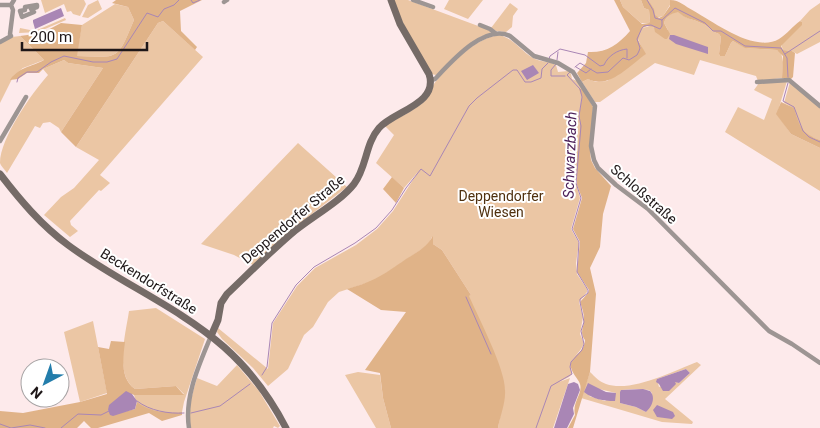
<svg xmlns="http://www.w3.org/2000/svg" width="820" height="428" viewBox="0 0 820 428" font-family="Roboto,sans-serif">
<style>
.green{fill:#ebc6a4;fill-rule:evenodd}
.forest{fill:#e0b388}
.water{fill:#a986b5}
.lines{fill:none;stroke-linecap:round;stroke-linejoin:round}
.stream{stroke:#a986b5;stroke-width:1}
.street{stroke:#9d9593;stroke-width:4.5}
.secondary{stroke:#756b67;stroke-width:7}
.labels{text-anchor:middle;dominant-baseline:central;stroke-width:4;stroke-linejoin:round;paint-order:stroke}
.street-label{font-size:14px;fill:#1e1718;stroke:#fff}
.park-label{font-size:14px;fill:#4f300e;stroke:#fff}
.water-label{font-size:15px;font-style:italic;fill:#4b1e58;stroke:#fff}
</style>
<rect width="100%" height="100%" fill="#fdeaeb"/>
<path class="green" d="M41 0H84L86 4 80 16 73 14 71 11 67 12 64 4 45 13Z
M98 0 102 9 88 18 82 17 88 5Z
M393 0H408L489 30 491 33 480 37 436 75 431 74 412 43Z
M449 0H483L468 19 444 9Z
M620 0H641L644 8 649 10 650 21 649 23H641L623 7Z
M648 0H670V5L663 16 656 18Z
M510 3 518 9 513 16 512 27 506 32 496 31 491 28Z
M820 3V42L797 54 792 51 783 50 781 44 802 22 800 21 810 10Z
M115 4 128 7 134 20C117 60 120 58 76 56L82 25Z
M678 11C687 20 691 18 701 23 709 26 710 31 719 34L721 37 719 54 720 56H725L731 43 733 41 746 48 777 50 781 52 783 62 782 78 758 81 756 76 700 60 694 75 655 63 600 102H595L582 82 588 79 596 82 607 81 645 54 638 39 642 28 651 26 668 30 664 23C666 16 671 14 678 11Z
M65 18 66 20 38 32 19 33 20 28 35 31Z
M163 21 203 57 100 175 110 183 101 191 99 190 70 221 71 225 78 231 70 237 44 215 61 197 74 188 99 160 76 147 158 23Z
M499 35C513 38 521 51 533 58 540 62 549 61 556 65L558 72 568 71 571 74 572 79 577 81 583 89H580L582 97 579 116 580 126 576 183 580 198 571 229 579 243 576 263 577 274 587 289V292L579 302 583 317 580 334 584 343C579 357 567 357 572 374L569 377 559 382 570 378 553 428H498L505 390 464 297 471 295 442 250 433 244 432 237 428 245 376 280 339 292 328 302 313 327 304 335 288 369 268 386 253 368 222 339 217 332 218 328 268 369 273 323 297 286 315 268 356 245 377 229 393 211 418 172 404 188 376 163 394 135 385 126C397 118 416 110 425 101 430 95 431 86 437 80 452 62 474 39 499 35Z
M20 36 44 60 23 68 14 75 0 103V43L12 37Z
M64 60 68 63 103 68 61 132 59 128 50 122 43 123 40 128 35 126 7 173C5 170 1 166 0 163 0 138 32 93 48 75L43 69Z
M787 81 777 114 791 134 820 148V191L725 132 738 107 764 120 772 99 754 90 759 83Z
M790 82 820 108V140C814 138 806 135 802 130 794 119 799 109 784 103Z
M298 143 347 187 291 230 253 265 234 255 201 244Z
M156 308 205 339 184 402 182 412C172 413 144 412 137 403 136 401 135 398 134 395L184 394 176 386 135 389C114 375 126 332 129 311Z
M93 321 107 393 80 402 64 332Z
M697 362 701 365 665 399 693 422 692 424 662 422 581 398 590 372C595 377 600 382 606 384 631 393 673 371 697 362ZM686 369 690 373 679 383 675 381 659 387 657 379ZM599 389 616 393 605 401 589 396ZM636 389 649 390 652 393 646 412 636 407 620 403 621 390Z
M237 365 259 391 280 426 278 428 274 426 273 428H190C187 411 192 395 197 378L217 386Z
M358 372 380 375 383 398 391 428H376L345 375Z"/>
<path class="forest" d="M116 0H202L180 11 181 31 197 47 195 50 163 21 158 23 76 147 61 132 103 68 68 63 64 60 43 69 39 73H27L18 79 10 80C18 67 32 67 44 60L20 36 42 33 61 23 82 25 77 56C120 58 117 60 134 20L128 7 112 3Z
M614 0H620L623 7 642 24 649 23 650 21 649 10 644 8 641 0H648L654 9 655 15 659 18 663 16 670 6V0C680 0 684 6 694 11 715 23 755 53 779 39 787 34 793 26 800 21L802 22V25L781 46 783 50 792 51 795 53 793 77 791 79 782 78 783 56 777 50 745 48 733 41 731 43 725 56H720L719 54 721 37 719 34C710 31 709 26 701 23 691 18 687 20 678 12 671 14 666 16 664 23L670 34 667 39H665L655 32 654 27 647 26 642 28 638 40 646 54C630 65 609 90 588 79L582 82 577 73 586 63 588 52C606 53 618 45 630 31Z
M579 89H583L593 107 590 151 591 160 595 168 611 186 603 214 600 247 590 268 596 294 590 372 573 428H568L575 415C572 402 583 394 580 384 578 378 569 371 571 363 575 353 584 353 585 340 579 332 584 328 584 319 584 313 582 308 580 302L588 293 589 290 577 272 580 242 573 229 582 198 577 185V156L580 126 579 116 582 97Z
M781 102 794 108C800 127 801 133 820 140V148L791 134 776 114Z
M392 177 404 188 396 203 383 189Z
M433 236V244L442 250 471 295 469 296C479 319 505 368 505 390 506 402 500 416 498 428H391L383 398 380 373 365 370 406 312 381 310 347 289C375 281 383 275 406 259 417 252 426 248 433 236Z
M111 341 125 342C123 358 120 379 135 389L176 386 184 395H134L132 394 108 410 111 415 135 409 137 402C149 412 167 413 182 412V415L162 421 149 413 98 428H91L84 421 77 428H0V411L23 413 80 402 107 394 98 347 109 349Z"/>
<path class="water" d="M61 8 64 16 35 29 33 22V20Z
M670 35H674L705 46 708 47V54L676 44 669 39Z
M533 65 539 73 527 80 521 71Z
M686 369 690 373 679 383 675 382 676 384 669 391H663L659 384 656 382 657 379Z
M574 382 578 384 580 390 573 408 574 414 567 428H554L568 384Z
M588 383 606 392 616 393 615 401C603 401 593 399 584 392Z
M643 389 650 391C656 397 652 407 646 412L636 407 620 403V392L621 390Z
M126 391 132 394 137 401 135 409 113 416 110 415 108 410 109 405Z
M657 405 673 412 675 416 672 419 657 417 653 410Z"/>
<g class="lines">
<path class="stream" d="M191 0 193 3 200 0
M662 20 675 8 705 23 713 31H721L745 46 781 48 787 58 788 77
M785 54 820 31
M549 59 550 56 560 49 585 55 600 66 604 65C608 56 617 50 627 49V58
M557 60 558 52
M556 64 551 70V76H565
M575 67 580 63 597 73 608 72 623 58 629 60 637 55 639 51 640 48 637 39 642 28 644 26 651 25 660 29 662 26V20L655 18 653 10 647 0
M576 67 586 73 591 69
M17 82 18 78 27 72H37L51 62 64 56 93 62H107L117 59 147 13 158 17 164 9 174 5 179 0
M788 83 783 101 794 107 803 131 809 137 820 142
M466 297 491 354
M262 375 267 367 272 323 296 285 314 267 355 243 376 228 392 210 406 188 421 169 430 176 469 106 477 98 513 70H517L525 82H531L541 78 542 69 548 63
M137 401C150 411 169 414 184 413
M191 413 220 406 250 384
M0 424 11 428 30 425 45 428
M61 428 78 414 101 415 109 411
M536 428 551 386 572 374 570 367 571 362 582 350 584 344 581 331 584 322 580 302V299L588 293V290L577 272 579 242 572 229 581 198 576 183 581 126 579 116 582 97 580 89 567 75 570 72"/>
<path class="street" d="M413 0 433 7
M224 2 227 0
M0 5H11
M37 5V7L31 9 34 12 22 17 20 11 25 10V7Z
M480 25 490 29 495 33
M0 42 11 36 10 34 13 10 11 5 14 0
M431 80 435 79C451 62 485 23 510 36L534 56 558 63 573 72 595 106 591 146 594 160 598 168 616 185 648 209 769 331 792 344 820 363
M757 82 789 80 820 106
M0 141 26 97
M189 428C184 397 199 365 211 336"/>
<path class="secondary" d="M0 174C20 200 41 225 68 245 118 282 177 306 224 347 250 370 270 397 286 428
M211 336 218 320 221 303 227 294C248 274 269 253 291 234 310 218 340 202 354 184 367 167 365 144 379 128 394 111 439 104 429 74L400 24 391 0"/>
</g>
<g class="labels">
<g class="street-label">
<text transform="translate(644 194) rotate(41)">Schloßstraße</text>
<text transform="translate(293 219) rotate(-40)">Deppendorfer Straße</text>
<text transform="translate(149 281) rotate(32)">Beckendorfstraße</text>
</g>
<g class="park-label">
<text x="501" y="196">Deppendorfer<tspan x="501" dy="16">Wiesen</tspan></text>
</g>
<g class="water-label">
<text transform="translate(570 155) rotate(-88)">Schwarzbach</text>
</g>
</g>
<g transform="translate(45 383) rotate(221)"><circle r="24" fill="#ffffff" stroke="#a5a2a3"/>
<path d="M0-4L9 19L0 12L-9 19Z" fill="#237dab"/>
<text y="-8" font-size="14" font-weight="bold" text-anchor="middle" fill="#1e1718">N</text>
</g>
<path d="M22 42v8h125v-8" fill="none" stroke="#1e1718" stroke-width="2.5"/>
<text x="30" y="42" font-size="15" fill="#1e1718" stroke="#ffffff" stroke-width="4" paint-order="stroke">200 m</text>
</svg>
